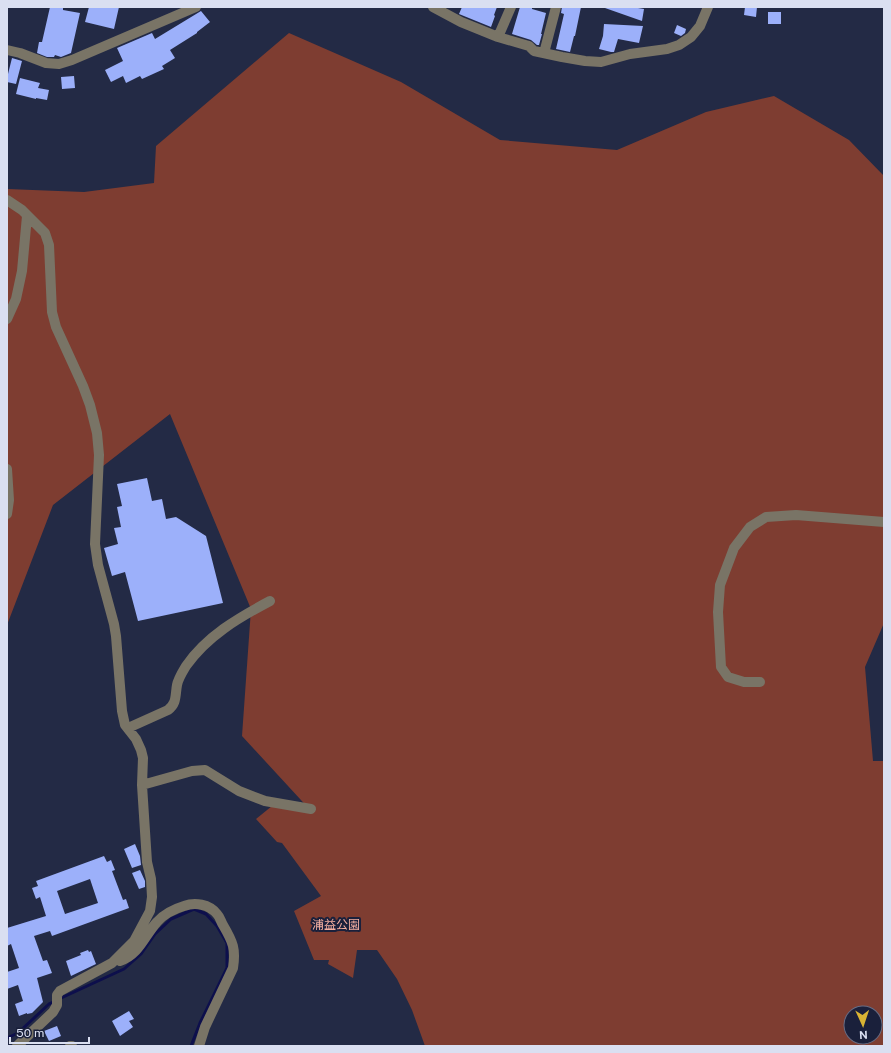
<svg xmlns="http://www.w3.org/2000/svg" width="891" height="1053" viewBox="0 0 891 1053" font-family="'Public Sans','Noto Sans JP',sans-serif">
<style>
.green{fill:#7e3d31;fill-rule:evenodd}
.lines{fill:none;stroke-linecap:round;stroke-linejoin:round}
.stream{stroke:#0d0f4c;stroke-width:3}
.building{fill:#9cb0fa;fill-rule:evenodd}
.minor{stroke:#797466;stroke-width:10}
.labels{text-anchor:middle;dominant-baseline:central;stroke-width:4;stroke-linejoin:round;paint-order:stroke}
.park-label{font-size:12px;fill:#f3afa1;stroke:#1a203b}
</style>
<rect width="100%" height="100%" fill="#232a45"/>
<path class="green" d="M289 33 401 82 500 140 617 150 706 112 774 96 849 140 884 176V623L865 667 873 761H884V1046H425L412 1010 397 979 377 950H357L353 978 328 964 329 960H314L294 911 321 896 282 843 277 842 256 819 272 806 312 812 242 736 251 609 170 414 53 505 7 625V189L84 192 154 183 156 146ZM851 1013H875V1037H851Z"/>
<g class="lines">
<path class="stream" d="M59 999 124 969 141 954 155 934 171 919 194 909 206 914 217 926 227 943V968L200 1023 191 1046
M7 1038 18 1033 49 1004 54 1002"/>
</g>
<path class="building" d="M50 7H63V10L80 13 71 53 61 57 55 55 54 57H47L37 53 39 42H42Z
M89 7H119L114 29 85 22Z
M462 7H497L494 15 495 16 491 27 459 14Z
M520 7H532V9L546 13 541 34H542L539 45H537L531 40 512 34Z
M562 7H581L575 36H574L570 52 556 49 564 14 561 13Z
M605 7H638V8L644 9 642 21 605 8Z
M745 7H757L756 17 744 15Z
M201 11 210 22 197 32V33L170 50 175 58 162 66 164 69 142 79 140 76 126 83 123 76 111 82 105 70 123 61 117 48 152 33 155 39Z
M768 12H781V24H768Z
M604 24 643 26 639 43 618 39 614 52H611L599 49 603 36Z
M677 25 686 29 685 33 681 36 674 33Z
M12 58 22 61 16 84 7 82V78Z
M74 76 75 88 62 89 61 77Z
M20 78 40 83 38 88 49 90 47 100 36 98V99L16 94Z
M147 478 152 501 162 499 166 519 176 517 206 536 223 603 138 621 125 572 112 576 104 548 118 544 114 528 121 527 117 507 122 506 117 484Z
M135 844 140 856 141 865 132 868 124 849Z
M104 856 107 862 111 860 115 870 112 871 123 900 126 899 129 908 52 936 50 931 34 936 43 961 47 960 52 973 37 978 43 1002 32 1013 27 1014V1013L19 1016 15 1004 23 1001 18 985 7 989V972L19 968 11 944 7 946V928L46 916 40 897 36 899 32 888 38 886 36 881ZM90 879 98 903 65 914 57 891Z
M140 870 145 881V887L139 889 132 873Z
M88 950 89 952 91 951 96 964 71 976 66 961 81 955 80 953Z
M129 1011 134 1019 129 1021 133 1027 120 1036 112 1021Z
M57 1026 61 1036 49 1041 44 1031Z"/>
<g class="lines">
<path class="minor" d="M433 7 461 22 498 37 529 46 534 51 562 57 585 61 601 62 630 54 667 49 679 45 691 37 700 26 708 7
M498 37 511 7
M7 50 20 53 46 63 59 64 72 60 196 7
M544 53 556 7
M7 200 22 210 45 233 49 245 52 312 56 327 83 386 90 405 97 433 99 455 95 544 98 565 114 624 116 636 122 711 125 725 136 739 141 750 143 758 142 785 147 862 151 879 152 897 150 911 134 941 112 963 60 991 57 995V1005L53 1012 17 1046
M7 319 16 299 22 271 27 216
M7 469 9 500 7 514
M760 682H744L728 677 721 667 718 612 720 585 734 548 750 527 766 517 796 515 884 522
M128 728 168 710C177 703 175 696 177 685 178 679 183 671 186 666 207 636 238 618 270 601
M142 785 192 771 205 770 239 791 265 801 311 809
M120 961C139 955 145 935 157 922 164 914 174 909 184 906 195 902 209 904 217 914 220 917 221 922 223 925 233 942 236 949 233 968L205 1027 199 1046
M70 1046H72"/>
</g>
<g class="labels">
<g class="park-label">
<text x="336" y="925">浦益公園</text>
</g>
</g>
<rect width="891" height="1053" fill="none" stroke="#dadff1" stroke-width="16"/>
<g transform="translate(863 1025) rotate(177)"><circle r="19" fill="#1a203b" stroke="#676c84"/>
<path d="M0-3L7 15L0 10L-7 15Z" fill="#d9b434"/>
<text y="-6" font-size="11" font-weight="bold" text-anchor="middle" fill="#dadff1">N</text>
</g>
<path d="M10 1037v6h79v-6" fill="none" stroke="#dadff1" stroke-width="2"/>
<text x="16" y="1037" font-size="12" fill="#dadff1" stroke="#1a203b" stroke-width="3" paint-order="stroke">50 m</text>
</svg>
